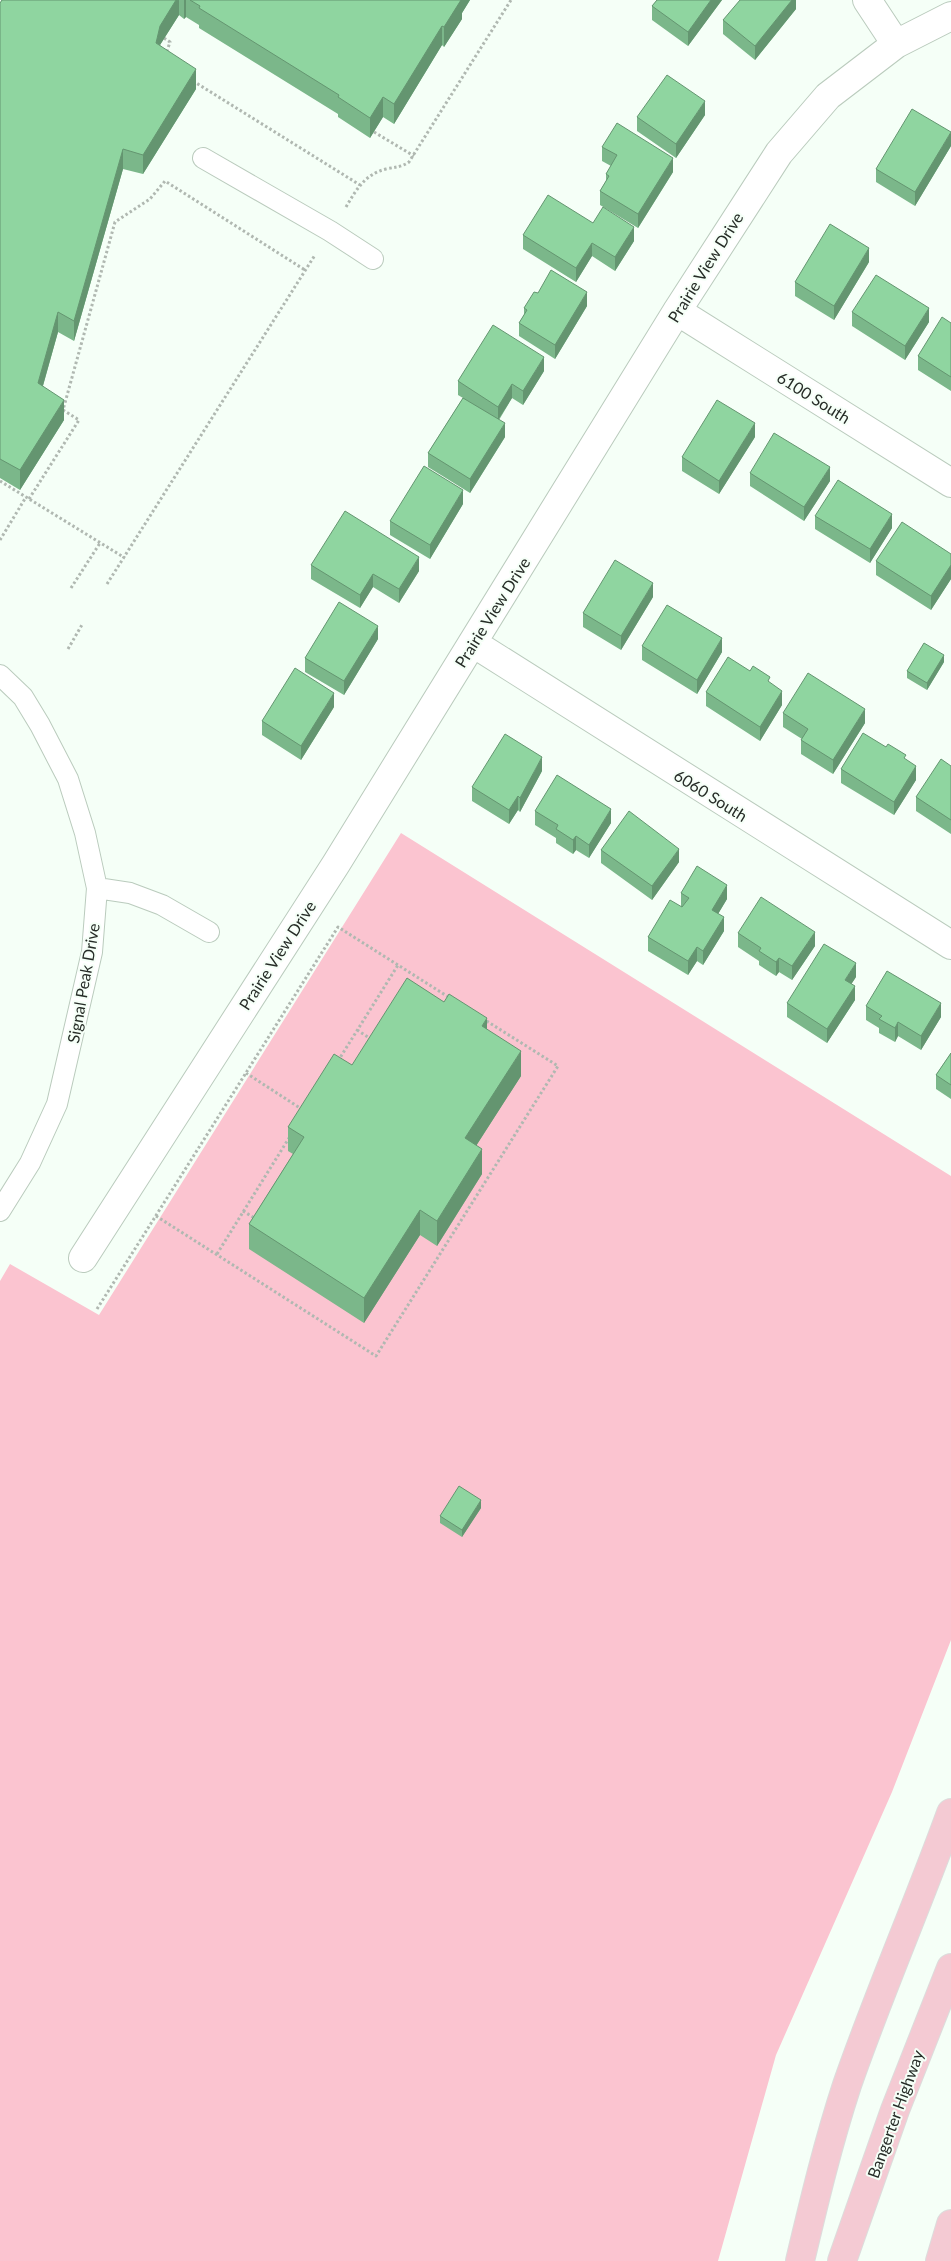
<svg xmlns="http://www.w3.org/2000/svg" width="951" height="2261" viewBox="0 0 951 2261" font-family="Lato,sans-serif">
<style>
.green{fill:#fbc4d0}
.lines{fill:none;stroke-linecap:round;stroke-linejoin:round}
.lane-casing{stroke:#bacbbd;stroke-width:22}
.street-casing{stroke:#bacbbd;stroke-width:30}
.highway-casing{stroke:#dcdddc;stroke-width:30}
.path{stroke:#b0b8b1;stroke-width:3;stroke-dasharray:2.5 2.5;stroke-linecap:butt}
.lane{stroke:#fff;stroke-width:20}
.street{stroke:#fff;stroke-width:28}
.highway{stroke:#f4cad3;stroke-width:28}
.wall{fill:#7bb78a}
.shaded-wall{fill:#649570}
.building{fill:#8fd5a0;stroke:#649570}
.labels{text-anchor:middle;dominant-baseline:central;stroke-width:4;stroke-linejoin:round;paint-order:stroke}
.street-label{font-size:16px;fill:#262c27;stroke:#f5fff7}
</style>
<rect width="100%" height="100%" fill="#f5fff7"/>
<path class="green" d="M401 833 951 1176V1640L892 1792 776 2055 718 2261H0V1281L10 1264 99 1315Z"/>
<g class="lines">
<g class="lane-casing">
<path id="lane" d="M203 158 330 231 373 259
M0 675 23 697 40 725 68 779 85 833 97 888 92 952 57 1104 30 1163 0 1211
M97 888 130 893 162 905 209 932"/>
</g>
<g class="street-casing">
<path id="street" d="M867 0 896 44
M677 311 951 483
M473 643 951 945
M83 1258 336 864 677 311 779 153 828 96 896 44 951 16"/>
</g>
<g class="highway-casing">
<path id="highway" d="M800 2261C814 2202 828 2143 847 2085 879 1993 918 1904 951 1813
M842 2261 895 2110 951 1968
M940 2261 951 2224"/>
</g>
<path class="path" d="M164 38 170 42 166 54
M193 81 360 185
M374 132 414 156
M346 207C356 190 365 174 386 169 395 167 402 167 409 162L511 0
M0 481 125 558
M29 499 79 420 63 410 115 222 150 199 165 181 305 270
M0 540 26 497
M107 584 315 255
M71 588 100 543
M68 649 83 623
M357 1030 371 1039
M338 1061 398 965
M246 1073 303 1110
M243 1211 256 1219
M156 1216 376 1356 558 1066 485 1020
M217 1254 289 1138
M97 1309 338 927 450 998"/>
<use href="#lane" class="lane"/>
<use href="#street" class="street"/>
<use href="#highway" class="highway"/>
</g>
<path class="wall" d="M2 0H470L462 13V19L444 47 442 45 394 124 383 117 370 138 338 117V114L199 28V25L186 17 184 19 179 15 160 45 196 89 143 174 123 169 74 341 58 332 43 386 64 420 20 490 0 478V3Z
M657 0H722L688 46 652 20V6Z
M796 0V9L755 60 723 34V20Z
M705 115 676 158 637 131V117Z
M951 146 915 206 876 182V169Z
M602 147 673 172 638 228 600 205V191L606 181V174L611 166 602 161Z
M593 223 634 241 615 271 592 256 576 282 523 249V235Z
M869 262 834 320 795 296V282Z
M538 293 587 306 555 359 519 336V323L524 315V308Z
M852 312 929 322 905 360 852 326Z
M951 323V391L918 370V356Z
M544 371 523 405 512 398 499 420 505 437 470 493 428 467V453L463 398 458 395V381Z
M755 437 719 494 682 471V457Z
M750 473 830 481 804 521 750 486Z
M463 504 430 559 390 535V521Z
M815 516 892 528 870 563 815 529Z
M951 554V579L931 610 876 575V561Z
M311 565 419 571 399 603 373 587 360 608 311 579Z
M653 597 621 650 583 627V613Z
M378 639 344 695 305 672V658Z
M642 646 722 652 697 694 642 660Z
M944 662 927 690 907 678V671Z
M770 683 782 705 760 741 706 706V692Z
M334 707 301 760 262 735V721Z
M783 713 865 723 833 774 801 754V740L802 739 783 727Z
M906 760 916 780 894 815 841 783V769Z
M951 766V834L916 811V797Z
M542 771 520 812 518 810 509 824 472 801V787Z
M535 811 611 823 589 858 576 850 573 854 556 843V838L535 825Z
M601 850 679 862 652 900 601 863Z
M681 893 727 899 718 914 724 931 703 965 697 961 688 975 648 951V937L681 906Z
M738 933 815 946 792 980 779 972 776 976 759 965V961L738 947Z
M856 977 851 984 855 1000 827 1043 787 1017V1003Z
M444 1002 487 1030 521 1076 476 1146 482 1174 437 1246 420 1235 364 1323 249 1249V1224L293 1154 288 1151V1127L352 1065Z
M866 1006 941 1017 921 1050 898 1036 895 1042 879 1033V1028L866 1020Z
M951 1053V1099L936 1089V1075Z
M481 1508 462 1537 440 1523V1516Z"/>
<path class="shaded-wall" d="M176 0H179V15L160 45 156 43 160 26Z
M184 0H186V17L184 19Z
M460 0H470L462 13V19L444 47V27Z
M711 0H722L688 46V32Z
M792 0H796V9L755 60V46Z
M442 26V45L394 124V104Z
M196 69V89L143 174V155Z
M383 97V117L370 138V118Z
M705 101V115L676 158V144Z
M951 132V146L915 206V192Z
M123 149V169L74 341V321Z
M673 158V172L638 228V214Z
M634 227V241L615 271V257Z
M592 243V256L576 282V268Z
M869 248V262L834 320V306Z
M587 292V306L555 359V345Z
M929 308V322L905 360V346Z
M58 312V332L38 403V383Z
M544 357V371L523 405V391Z
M512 384V398L498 420V407Z
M64 400V420L20 490V470Z
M505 423V437L470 493V479Z
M755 423V437L719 494V481Z
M830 467V481L804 521V507Z
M463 490V504L430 559V545Z
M892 514V528L870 563V549Z
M419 557V571L399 603V589Z
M951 565V579L931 610V596Z
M373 574V587L360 608V595Z
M653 583V597L621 650V636Z
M378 626V639L344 695V681Z
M722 638V652L697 694V680Z
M944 655V662L927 690V683Z
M782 691V705L760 741V727Z
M334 693V707L301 760V746Z
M865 709V723L833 774V760Z
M542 757V771L520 812V798Z
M916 766V780L894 815V802Z
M518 796V810L509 824V810Z
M611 809V823L589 858V845Z
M576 836V850L573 854V840Z
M679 849V862L652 900V886Z
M727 885V899L712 924V910Z
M724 917V931L703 965V951Z
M815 932V946L792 980V966Z
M697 947V961L688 975V961Z
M779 958V972L776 976V962Z
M856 963V977L845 994V980Z
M855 986V1000L827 1043V1029Z
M941 1003V1017L921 1050V1036Z
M487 1018V1043L482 1026Z
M898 1022V1036L895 1042V1028Z
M521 1051V1076L465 1163V1138Z
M482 1149V1174L437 1246V1221Z
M420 1210V1235L364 1323V1298Z
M481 1500V1508L462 1537V1530Z"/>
<path class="building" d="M2 0H176L160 26 156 43 196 69 143 155 123 149 74 321 58 312 38 383 64 400 20 470 0 459V3Z
M190 0H461L444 27 442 26 394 104 383 97 370 118 338 97 339 95 199 8 200 6Z
M657 0H711L688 32 652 6Z
M740 0H792L755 46 723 20Z
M667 75 705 101 676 144 637 117Z
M912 109 951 132 915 192 876 169Z
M617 123 673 158 638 214 600 191 609 176 606 174 617 155 602 147Z
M548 195 593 223 603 207 634 227 615 257 592 243 576 268 523 235Z
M830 224 869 248 834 306 795 282Z
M551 270 587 292 555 345 519 323 527 310 524 308 534 292 538 293Z
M876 275 929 308 905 346 852 312Z
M942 317 951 323V377L918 356Z
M493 325 544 357 523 391 512 384 498 407 458 381Z
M463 398 505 423 470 479 428 453Z
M717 400 755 423 719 481 682 457Z
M774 433 830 467 804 507 750 473Z
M424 466 463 490 430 545 390 521Z
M838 480 892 514 870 549 815 516Z
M345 511 419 557 399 589 373 574 360 595 311 565Z
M902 522 951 554V565L931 596 876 561Z
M615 560 653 583 621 636 583 613Z
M339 602 378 626 344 681 305 658Z
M667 605 722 638 697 680 642 646Z
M924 643 944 655 927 683 907 671Z
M728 657 750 671 753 666 770 677 768 681 782 691 760 727 706 692Z
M295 668 334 693 301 746 262 721Z
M808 673 865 709 833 760 801 740 808 729 783 713Z
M863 733 886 747 888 744 906 755 904 758 916 766 894 802 841 769Z
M505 734 542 757 520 798 518 796 509 810 472 787Z
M941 759 951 766V820L916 797Z
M557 775 611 809 589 845 576 836 573 840 556 829 558 825 535 811Z
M629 811 679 849 652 886 601 850Z
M697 866 727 885 712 910 724 917 703 951 697 947 688 961 648 937 670 900 682 907 689 898 681 893Z
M761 897 815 932 792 966 779 958 776 962 759 951 761 948 738 933Z
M824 944 856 963 845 980 855 986 827 1029 787 1003Z
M887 971 941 1003 921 1036 898 1022 895 1028 879 1019 882 1016 866 1006Z
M407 978 444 1002 449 994 487 1018 482 1026 521 1051 465 1138 482 1149 437 1221 420 1210 364 1298 249 1224 304 1137 288 1127 334 1054 352 1065Z
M951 1053V1085L936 1075Z
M459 1486 481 1500 462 1530 440 1516Z"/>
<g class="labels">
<g class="street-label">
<text transform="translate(705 267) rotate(-58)">Prairie View Drive</text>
<text transform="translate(814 397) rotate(32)">6100 South</text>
<text transform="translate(492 612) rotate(-58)">Prairie View Drive</text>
<text transform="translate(711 795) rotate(32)">6060 South</text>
<text transform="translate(277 955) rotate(-57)">Prairie View Drive</text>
<text transform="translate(83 983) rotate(-80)">Signal Peak Drive</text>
<text transform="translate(895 2114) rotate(-70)">Bangerter Highway</text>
</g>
</g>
</svg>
